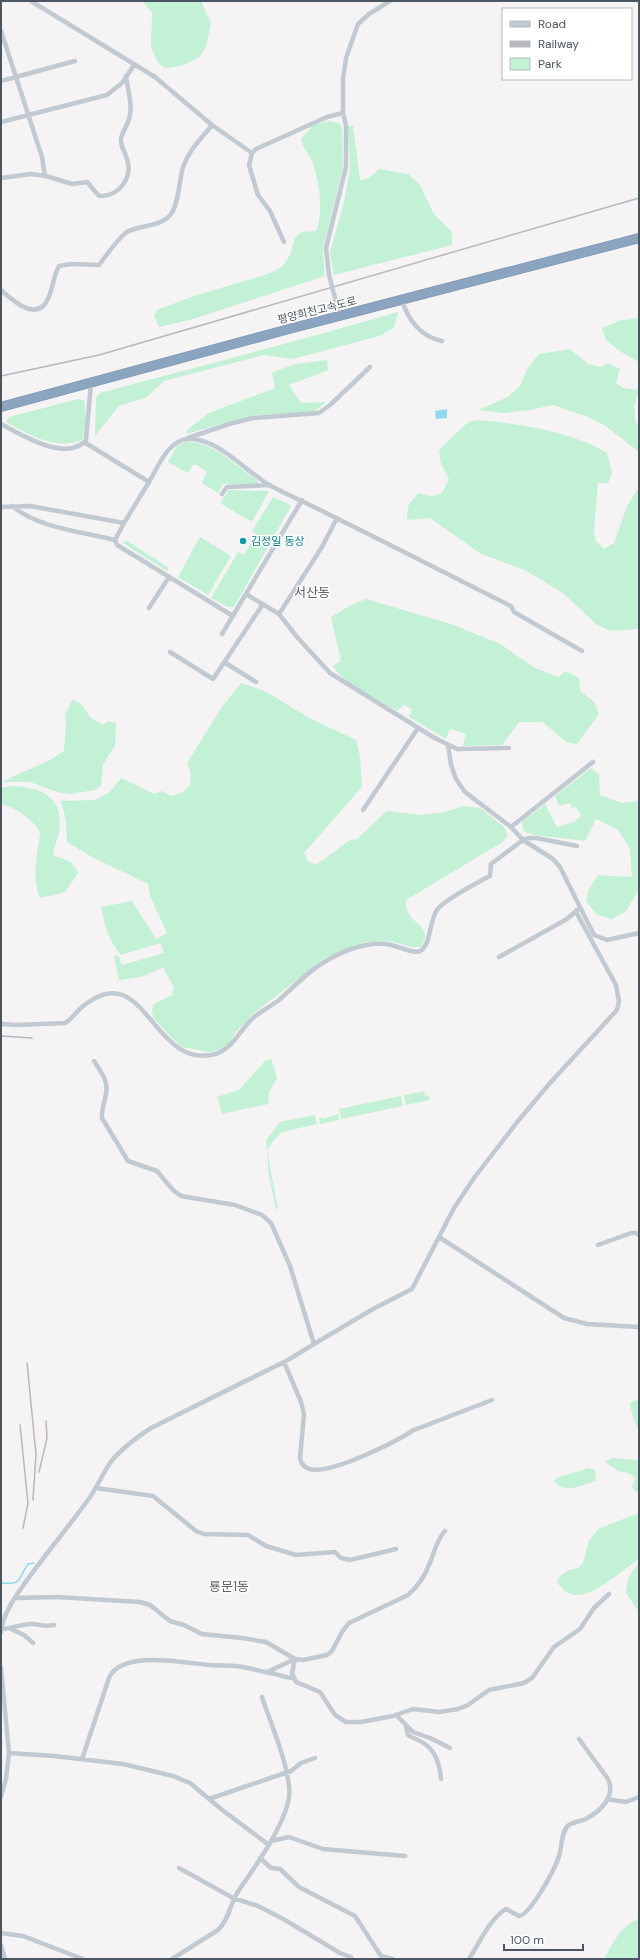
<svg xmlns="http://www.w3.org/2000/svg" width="640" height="1960" viewBox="0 0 640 1960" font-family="'DM Sans','Noto Sans KR',sans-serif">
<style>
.green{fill:#c3f1d5}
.water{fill:#90daee}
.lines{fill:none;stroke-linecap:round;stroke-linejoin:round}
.stream{stroke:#90daee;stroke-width:1.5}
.highway-casing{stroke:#7690ad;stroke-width:10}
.street{stroke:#c1cad2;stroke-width:4.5}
.highway{stroke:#8ba5c1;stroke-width:9}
.rail{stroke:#b5b8bd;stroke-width:1.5}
.street-bridge{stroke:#c1cad2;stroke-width:4.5}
.culture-dot{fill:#0f9aa8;stroke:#fff;stroke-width:1.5}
.labels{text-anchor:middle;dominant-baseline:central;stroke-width:3;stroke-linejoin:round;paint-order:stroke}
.street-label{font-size:11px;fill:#4a5661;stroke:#fff}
.culture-label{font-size:11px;fill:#0d838f;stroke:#fff;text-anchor:start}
.quarter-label{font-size:13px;fill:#5f6368;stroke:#fff}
</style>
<rect width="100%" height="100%" fill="#f5f3f3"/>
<path class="green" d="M143 1H201L211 23 206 47 199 57 184 65 166 68 158 63 151 47 152 13Z
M330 121 339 123 342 128 343 167 324 244 323 252 325 276 193 319 159 327 154 316 157 310 194 296 268 274 282 267 290 255 295 238 302 232 316 231C324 212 319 180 312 161 309 153 302 147 301 139L313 125Z
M348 126H353L360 180 369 178 379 169 408 174 420 185 434 214 452 232V245L334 275 330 253 344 202 350 169Z
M398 312 394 328 379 336 293 359 264 355 164 381 147 397 119 406 95 436 96 398 100 393C199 366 299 341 398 312Z
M639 318V362L618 350 606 340 602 328 621 320Z
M570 349 588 364 601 367 608 363 620 369 616 383 623 388 639 390 634 407 636 424 639 423V452L607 427 588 417 553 405 530 410 504 413 478 410 508 397 520 386 527 369 539 354Z
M327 360 328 370 289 385 301 403 326 402 314 412 258 415 227 422 187 434V430L209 413 275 388 272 372 296 364Z
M78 399 84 400C86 412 87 428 82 440 56 451 28 434 6 422L9 417Z
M477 420C516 423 573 432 607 453L612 473 608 483H598L594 531 596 541 604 549 614 543 627 506 639 487V629L611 631 596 624 563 593 525 570 481 554 430 518 407 520 408 506 418 493 431 496 442 493 449 479 441 464 439 450 468 422Z
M185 442C212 440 236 466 257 480L259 484H223L218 493 202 483 207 472 197 465H193L188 473 168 462 177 446Z
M229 490H233L269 491 252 522 220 503Z
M273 497 287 503 291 506 234 607H227L211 598 238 552 244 555 256 534 252 531Z
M200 537 231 556 208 595 178 577Z
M126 540 169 568 167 571 123 543Z
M366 599 454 625 500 644 535 668 558 677 566 671 579 678 580 691 594 702 599 714 577 744 566 742 543 722H519L502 745 463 746 466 734 450 729 446 739 409 717 412 709 404 705 397 711 345 680 332 666 341 661 331 617 351 605Z
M241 683 267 692 309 718 356 740 360 756 362 787 304 853 308 861 316 865 350 840 357 839 387 811 420 815 445 812 463 806 480 808 504 827 508 836 501 843 406 900C406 903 406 907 407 910 412 925 434 926 421 947H411L390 941 366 942 324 959 254 1013 236 1032 228 1044 221 1049 210 1052 182 1047 170 1036 153 1017 152 1009 154 1004 172 995 174 988 163 967 142 977 119 980 114 956 118 955 122 965 164 953 160 943 121 955C109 941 104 925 101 907L132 901 156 939 167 933 150 896 148 884 92 857 67 842 66 820 61 801 95 800 110 792 121 778 154 794 162 791 171 796 183 792 190 785 191 774 187 763 222 707Z
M73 699 80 703 91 718 103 725 108 721 116 723 115 746 103 764 101 786 95 790 71 794 57 792 30 782H1L50 760 64 751 66 724 65 715Z
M591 768 599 774 600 795 622 803 639 801V890L626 911 612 919 597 915 586 901 589 889 598 875 632 877 630 849 618 830 596 819 585 841 534 835 523 831 522 822 545 804 557 827 574 822 581 816 576 807 572 808 570 803 559 806 555 796Z
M13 786C40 788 61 794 60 827 59 836 54 846 53 855L71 862 78 872C75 880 69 884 66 892L40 898C31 878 38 853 40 832 31 818 18 809 1 804V788Z
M271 1058 277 1078 269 1092 268 1104 222 1114 217 1097 239 1090 265 1061Z
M425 1091 424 1095 429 1096 430 1100 406 1105 404 1095Z
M401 1096 403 1106 341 1119 339 1109Z
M338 1114 339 1120 320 1124 319 1118H322L323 1119Z
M315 1115 317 1124 282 1132 274 1140 267 1150 278 1209H276L269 1177 266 1140 280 1122Z
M638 1400 639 1401V1431L633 1418 630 1404 632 1401Z
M612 1458 639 1460V1490L636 1492 632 1487 636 1478 628 1473 618 1471 605 1462Z
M589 1468 595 1470 596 1481C582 1485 564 1495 554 1481L556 1478Z
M639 1513V1559C623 1569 587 1604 568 1593 564 1591 560 1586 557 1582L560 1576 569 1570 578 1568 583 1563 589 1541 598 1529Z
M639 1565V1612L626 1593C627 1582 629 1572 639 1565Z
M639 1919V1956L635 1959H604C613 1943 621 1925 639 1919Z"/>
<path class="water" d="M447 409V418L436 419 435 411Z"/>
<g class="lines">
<path class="stream" d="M1 1583C23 1585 17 1580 28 1564L34 1563"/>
<g class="highway-casing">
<path id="highway" d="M1 407 289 329 639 238"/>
</g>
<path class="street" d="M31 1 155 77 212 125 252 153
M1 31 42 157 45 176
M1 81 75 61
M1 122 107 95 123 82 134 65
M1 178 31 174 46 176 72 184 87 182 99 196C119 197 133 178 127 159 125 151 120 147 121 139 122 132 126 128 128 122 134 108 128 91 126 76
M284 242 270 211 258 195 249 165 252 153 256 149 327 117 343 113
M329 275 326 248 346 167V125L343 113V79L346 58 358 24 369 14 390 1
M1 290C12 300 37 323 48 299 53 288 53 277 59 266L71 264 99 265C106 256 118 238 127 232 139 225 162 227 171 214 179 203 179 181 183 167 189 150 201 139 212 125
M335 298 340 316
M402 300C408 320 421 337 442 341
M1 424C21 435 67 463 86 440L91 383
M188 438 229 424 253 418 319 413 330 405 370 367
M84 442 149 482C158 467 168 440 188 439 217 437 246 472 271 486 290 496 311 505 330 515 391 545 451 576 511 606L514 612 582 651
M149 482 124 523 115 540 117 545 233 616
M222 494 227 487 270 485
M12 506C38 528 83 532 115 540
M1 507 30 506 124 523
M246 594 279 614 297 637 330 673 433 737 457 749 509 748
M149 608 169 577
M279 614 322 547 337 518
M222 634 302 500
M170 652 213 679 263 604
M224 662 256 682
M448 745 451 765 456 779 465 792 511 827 523 840 553 859 560 867 594 935 607 940 639 933
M363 810 418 728
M511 827 593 762
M499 957 567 919 577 910
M1 1024 17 1025 65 1023C71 1020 73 1015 78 1011 84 1004 97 996 106 994 148 984 161 1069 215 1054 234 1048 240 1029 254 1017 262 1011 271 1006 279 1000 293 988 307 972 323 963 340 952 364 942 385 944 395 944 413 955 420 951 431 946 429 921 437 910 444 900 477 883 490 876L491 864 523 840 529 838H536L577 846
M439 1237 564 1318 587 1324 639 1327
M598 1245 631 1233H636L639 1235
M314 1344 373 1309 412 1289 454 1208 474 1178 518 1121 550 1083 617 1010 619 1001 616 985 576 912
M284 1362 301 1402 304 1414 300 1458C301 1463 303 1467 309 1469 331 1475 395 1442 414 1430L492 1400
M96 1488 153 1496 196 1531 204 1534 248 1535 266 1546 296 1555 335 1552 341 1558 350 1560 396 1549
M15 1598 57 1597 140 1602 150 1605 170 1621 184 1625 202 1634 242 1638 266 1642 295 1659 303 1660 327 1655 332 1651 342 1632 349 1623 408 1595C417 1587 424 1578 428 1567 434 1555 436 1540 445 1531
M1 1629C12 1629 23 1623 33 1624 41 1625 45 1627 54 1625
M11 1629 24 1635 33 1643
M1 1632C4 1610 18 1593 30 1576 49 1550 69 1526 88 1500 97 1488 104 1470 113 1459 124 1447 137 1437 151 1428L288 1360 314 1344 290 1266 271 1223 262 1215 235 1205 181 1196 173 1190 157 1171 128 1161 102 1118C101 1109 105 1102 106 1093 109 1082 100 1070 94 1061
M295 1659 292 1673 296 1682 320 1692 335 1715 346 1722H361L393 1716 413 1709 439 1712 458 1709 468 1705 489 1690 524 1683 532 1678 554 1647 580 1629 594 1608 609 1594
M1 1668 9 1753 6 1779 1 1796
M267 1672 295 1659
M396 1715 413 1732 430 1738 450 1748
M406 1726 408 1735C414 1739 420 1740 425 1744 436 1752 440 1766 441 1779
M9 1753 54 1756 123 1764 173 1776 190 1783 221 1809 269 1845
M82 1759 109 1678C121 1649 185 1663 209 1665 221 1666 232 1665 243 1667 252 1669 261 1671 270 1673 278 1674 285 1678 293 1678
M209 1799 291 1771 301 1763 315 1758
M607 1799 626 1802 639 1797
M271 1841 289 1837 323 1849 405 1856
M260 1858 271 1868 280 1869 299 1887 355 1916 381 1956 393 1959
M179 1868 233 1898 258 1906 285 1920 340 1953 351 1957
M1 1933 23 1936 83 1959
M1 1945 5 1959
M172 1959 218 1930C229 1920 230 1903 239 1890 255 1867 285 1825 289 1797 292 1772 270 1722 262 1697
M469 1959C478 1945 491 1917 506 1909L519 1916C531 1914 555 1869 559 1856 562 1848 561 1830 569 1825 574 1822 581 1821 586 1819 601 1811 616 1796 608 1779L579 1739"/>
<use href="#highway" class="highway"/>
<path class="rail" d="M1 376 99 355 639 198
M1 1036 32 1038
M27 1363 36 1454 33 1500
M20 1425 28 1503 23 1528
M39 1472 47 1438 46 1421"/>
<path class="street-bridge" d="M329 275 335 298"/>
</g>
<circle class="culture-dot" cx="243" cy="541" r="4"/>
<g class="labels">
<g class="street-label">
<text transform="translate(317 310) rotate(-14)">평양희천고속도로</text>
</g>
<g class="culture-label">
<text x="251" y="541">김정일 동상</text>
</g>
<g class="quarter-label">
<text x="312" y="592">서산동</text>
<text x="229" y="1586">룡문1동</text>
</g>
</g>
<rect width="640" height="1960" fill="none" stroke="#4a5661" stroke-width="4"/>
<rect x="502" y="8" width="130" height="72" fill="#ffffff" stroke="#b7bbc0"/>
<rect x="510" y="21" width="20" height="6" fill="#c1cad2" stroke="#b7bbc0"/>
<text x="538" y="28" font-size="12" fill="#4a5661">Road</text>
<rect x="510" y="41" width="20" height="6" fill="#b5b8bd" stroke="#b7bbc0"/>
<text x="538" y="48" font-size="12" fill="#4a5661">Railway</text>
<rect x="510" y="58" width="20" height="12" fill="#c3f1d5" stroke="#b7bbc0"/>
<text x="538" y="68" font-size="12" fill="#4a5661">Park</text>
<path d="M504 1944v6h79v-6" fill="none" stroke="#4a5661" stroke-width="2"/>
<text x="510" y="1944" font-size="12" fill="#4a5661" stroke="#ffffff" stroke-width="3" paint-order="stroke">100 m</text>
</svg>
